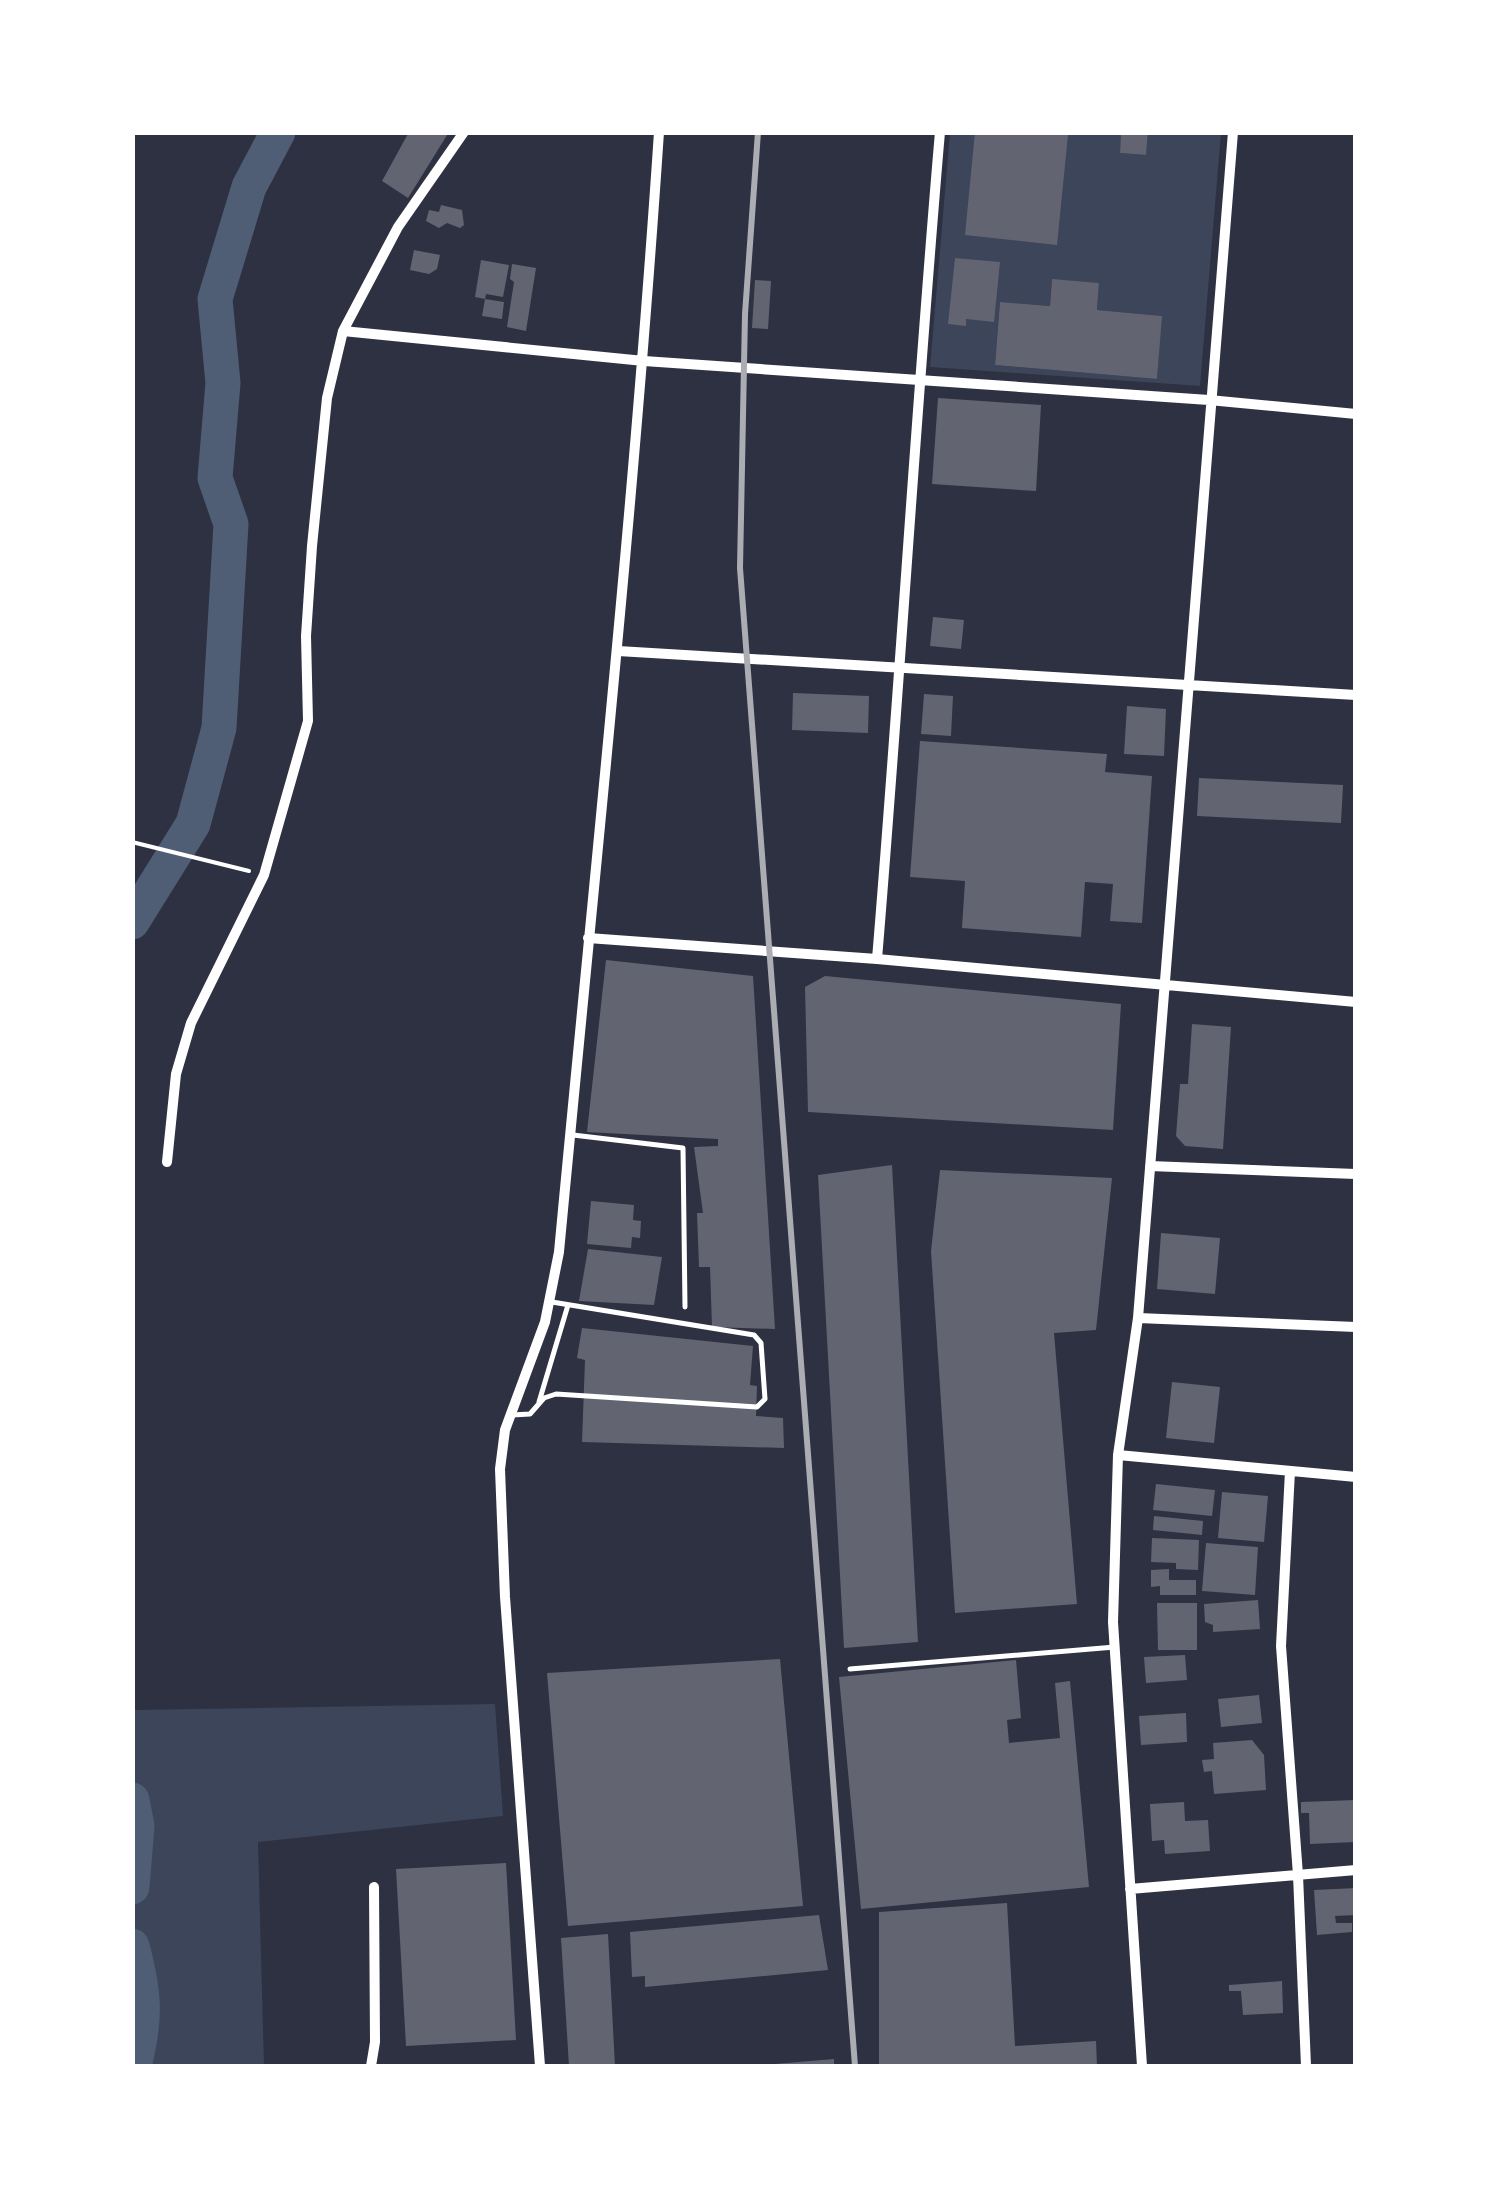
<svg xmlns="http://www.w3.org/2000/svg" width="1488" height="2199" viewBox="0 0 1488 2199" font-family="'Roboto Serif',serif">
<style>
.green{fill:#3c4559;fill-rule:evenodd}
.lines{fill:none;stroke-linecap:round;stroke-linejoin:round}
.river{stroke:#4f5d75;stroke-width:35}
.building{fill:#626471}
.path{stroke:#fff;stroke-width:4}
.service{stroke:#fff;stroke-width:5}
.minor{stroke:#fff;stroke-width:10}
.rail{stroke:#abadb3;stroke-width:6}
</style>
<rect width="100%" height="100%" fill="#2d3142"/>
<path class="green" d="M950 133H1121L1120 153 1146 155 1148 133H1221L1200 386 930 367ZM1052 280 1099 283 1097 310 1161 316 1157 379 995 365 1000 302 1050 306Z
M495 1704 503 1816 258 1842 264 2066H133V1710Z"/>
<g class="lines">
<path class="river" d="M132 922 193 824 219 728 231 524 215 478 223 383 215 299 249 187 278 132
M132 1800 137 1826 132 1887
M132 1946C145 1995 146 2018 134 2066"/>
</g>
<path class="building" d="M409 132H449L408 198 382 181Z
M975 132 1068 135 1057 245 965 235Z
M1121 132H1148L1146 155 1120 153Z
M441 205 462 210 464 225 460 228 447 223 439 228 426 221 429 210 439 212Z
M414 250 440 255 437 269 429 274 410 270Z
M955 258 1000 262 994 322 966 319V326L948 324Z
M481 260 509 265 503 297 486 294 485 299 504 302 502 319 482 316 485 299 475 297Z
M512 264 536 268 526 331 507 327 514 282 510 279Z
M1052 279 1099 283 1097 310 1162 316 1157 379 995 365 1000 302 1050 306Z
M755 280 771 281 768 329 752 328Z
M938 398 1041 405 1036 491 932 484Z
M933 617 964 620 961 649 930 646Z
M793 693 869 696 868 733 792 730Z
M924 694 953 696 951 736 921 734Z
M1127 706 1166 709 1164 756 1124 754Z
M920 741 1107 754 1105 772 1152 776 1142 923 1110 921 1113 884 1085 882 1081 937 962 928 965 881 910 877Z
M1199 778 1343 785 1341 823 1197 816Z
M606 960 753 976 775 1329 712 1327 710 1267H699L697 1213H703L694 1147 718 1146V1139L587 1132Z
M825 976 1121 1004 1113 1130 808 1112 805 987Z
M1192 1024 1231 1027 1223 1149 1185 1146 1176 1136 1180 1084H1188Z
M892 1165 918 1642 844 1648 818 1175Z
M940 1170 1112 1178 1096 1330 1054 1333 1077 1604 955 1613 931 1251Z
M591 1201 634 1205 633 1220 641 1221 640 1238 632 1237 631 1248 587 1244Z
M1161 1233 1220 1238 1215 1294 1157 1289Z
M588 1249 662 1257 654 1305 579 1301Z
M582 1328 753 1346 750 1385 757 1386 756 1416 783 1418 784 1448 582 1442 585 1360 577 1358Z
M1172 1382 1220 1387 1214 1443 1166 1438Z
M1156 1484 1215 1490 1212 1516 1153 1510Z
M1222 1492 1268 1496 1264 1542 1218 1538Z
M1154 1516 1203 1521 1202 1535 1153 1530Z
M1152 1538 1199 1540 1198 1570 1176 1569V1563L1151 1562Z
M1206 1543 1258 1547 1255 1595 1202 1591Z
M1169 1569V1580H1196V1595H1160V1586L1151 1587V1570Z
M1258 1600 1260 1629 1213 1632V1625L1205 1622 1204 1604Z
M1157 1603H1197V1650H1158Z
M1185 1655 1187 1680 1146 1683 1144 1657Z
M780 1659 803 1906 568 1926 547 1673Z
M1016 1660 1021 1718 1007 1720 1009 1743 1060 1738 1055 1683 1070 1681 1089 1887 861 1909 839 1677Z
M1259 1695 1262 1723 1221 1727 1218 1699Z
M1186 1713 1187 1742 1141 1745 1139 1716Z
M1252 1740 1264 1755 1266 1790 1214 1794 1212 1771 1204 1772 1202 1760 1214 1759 1213 1743Z
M1356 1800V1842L1310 1844 1309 1813H1301V1802Z
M1184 1802 1185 1821 1208 1820 1210 1851 1165 1854 1164 1840 1152 1841 1150 1804Z
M506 1863 516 2040 406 2046 396 1869Z
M1356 1888V1915L1335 1916 1336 1923H1352V1932L1317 1935 1314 1890Z
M1007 1903 1015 2046 1096 2041 1097 2066H879V1912Z
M819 1915 828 1970 645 1987V1976L632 1977 630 1932Z
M608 1934 615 2066H569L561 1938Z
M1282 1981 1283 2013 1243 2015 1241 1991H1229V1985Z
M834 2059V2066H775V2064Z"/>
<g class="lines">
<path class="path" d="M132 842 249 871"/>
<path class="service" d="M573 1135 683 1148 685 1307
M539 1402 568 1305
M512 1415 530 1414 544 1398 556 1394 757 1407 765 1399 761 1343 754 1335 552 1302
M850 1669 1115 1647"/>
<path class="minor" d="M343 331 644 361 1209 400 1356 414
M618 651 1356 695
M588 938 877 959 1356 1002
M877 959C900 683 916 408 940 132
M167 1162 176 1074 191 1023 264 875 308 721 306 636 312 546 327 398 343 331 398 227 464 132
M1150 1166 1356 1174
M1138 1318 1356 1327
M1118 1455 1356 1477
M1290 1471 1281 1646 1298 1875 1306 2066
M1130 1889 1356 1870
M371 2066 375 2042 374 1887
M540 2066 505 1597 500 1469 505 1430 545 1322 559 1252C594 879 634 506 659 132
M1142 2066 1113 1622 1118 1455 1138 1318 1233 132"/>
<path class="rail" d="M758 132 745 314 740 568 855 2066"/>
</g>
<rect width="1488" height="2199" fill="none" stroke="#ffffff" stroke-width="270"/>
</svg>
